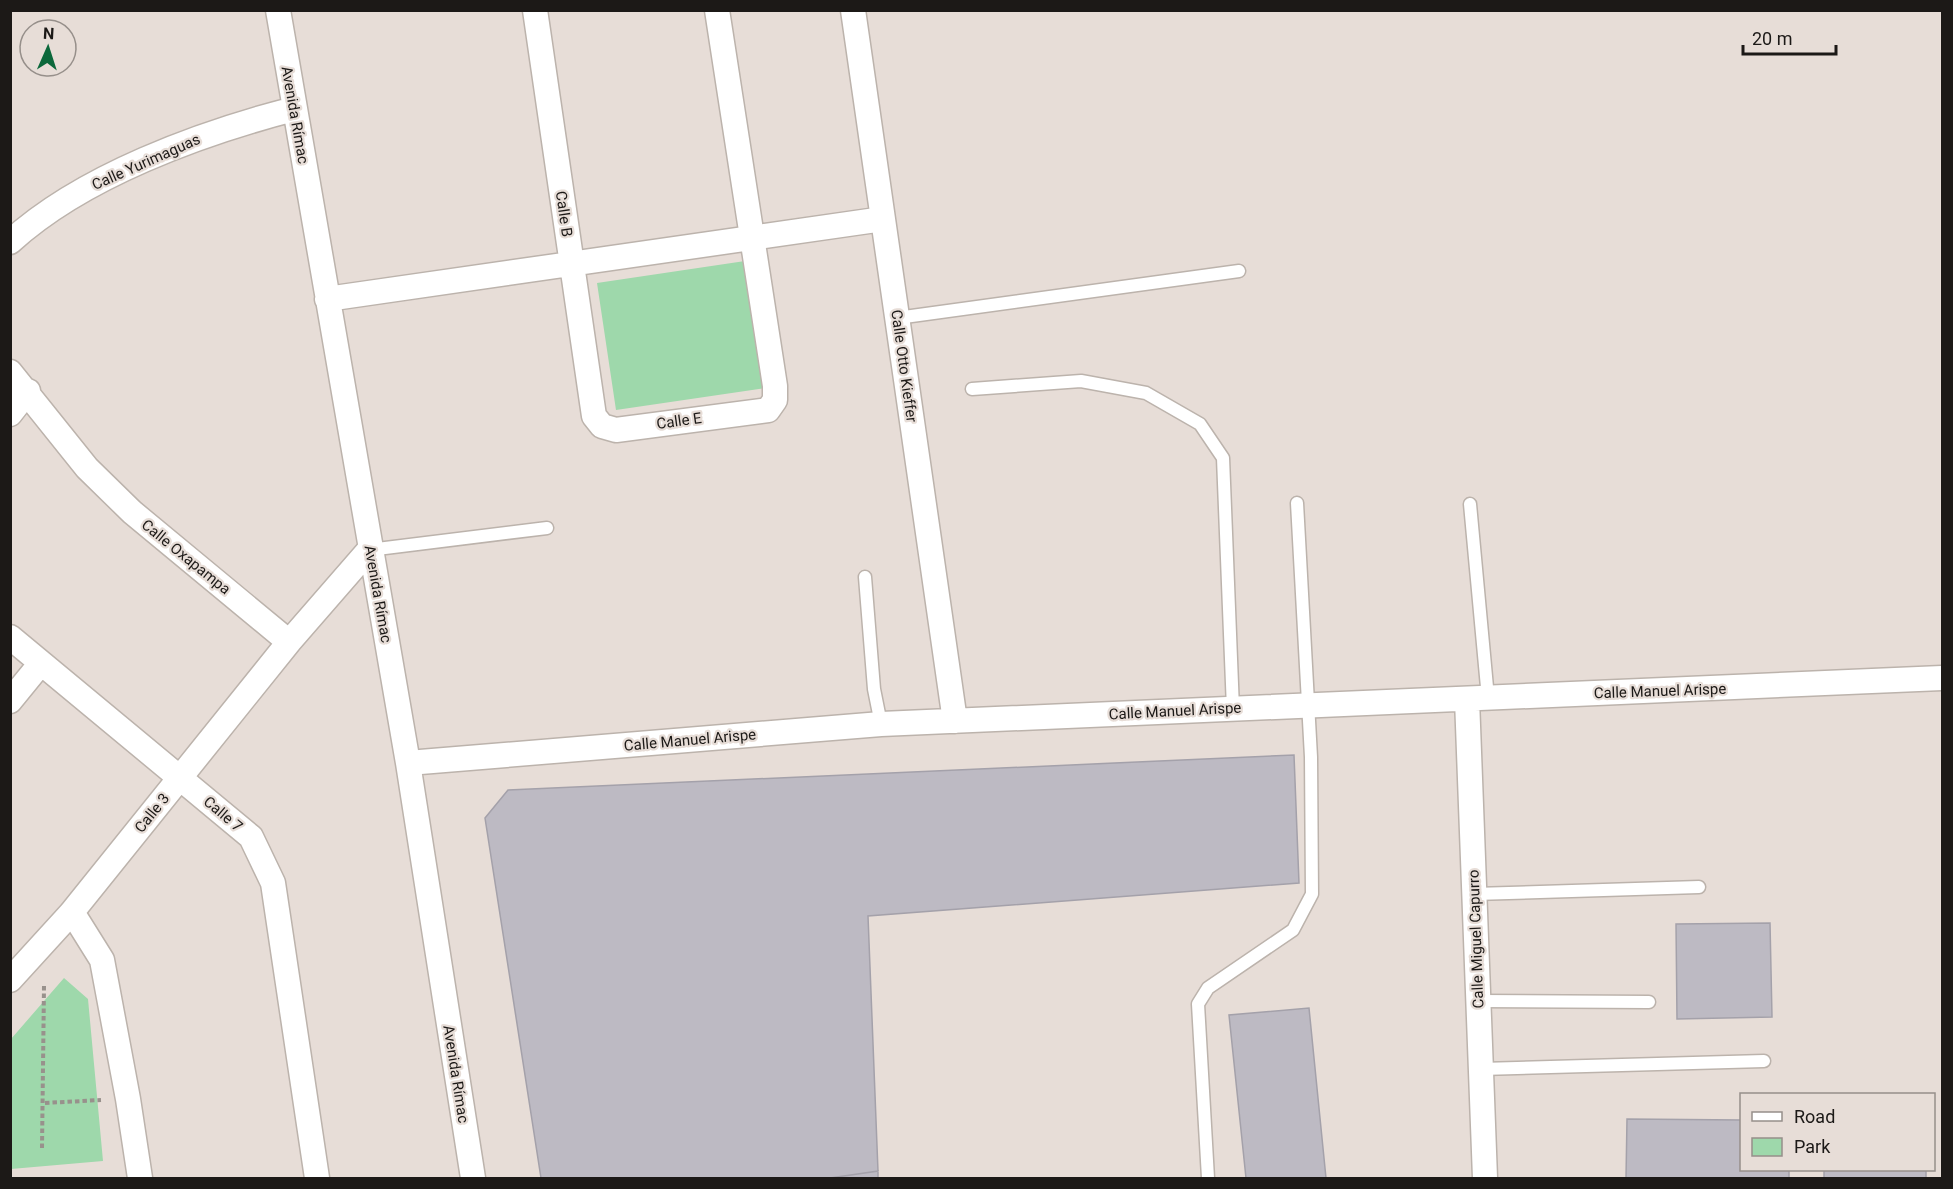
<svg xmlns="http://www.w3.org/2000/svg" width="1953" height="1189" viewBox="0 0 1953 1189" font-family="Roboto,sans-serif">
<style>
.green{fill:#9ed8ab}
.building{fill:#bdbac3;stroke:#a4a1aa;stroke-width:1.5}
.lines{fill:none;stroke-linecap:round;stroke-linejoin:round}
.service-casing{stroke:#bcb3ac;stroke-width:15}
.minor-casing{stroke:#bcb3ac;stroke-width:27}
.path{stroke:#98918c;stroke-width:4;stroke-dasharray:4.5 3;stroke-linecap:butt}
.service{stroke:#fff;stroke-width:12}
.minor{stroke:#fff;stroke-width:24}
.labels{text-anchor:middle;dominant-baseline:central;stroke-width:4.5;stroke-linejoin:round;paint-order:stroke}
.street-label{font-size:15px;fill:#1c1917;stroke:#e7ddd7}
</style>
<rect width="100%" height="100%" fill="#e7ddd7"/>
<path class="green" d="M745 261 765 388 616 410 597 283Z
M64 978 88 999 103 1161 11 1169V1039Z"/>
<path class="building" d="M1294 755 1299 883 868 916 878 1171 830 1178H541L485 818 508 790Z
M1770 923 1772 1017 1677 1019 1676 924Z
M1309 1008 1326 1178H1246L1229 1015Z
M1627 1119 1742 1120V1170H1789V1178H1626Z
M1824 1170H1926V1178H1824Z
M878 1171V1178H830Z"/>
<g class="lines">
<g class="service-casing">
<path id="service" d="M897 318 1239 271
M972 389 1081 381 1146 393 1200 424 1223 458 1233 709
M1470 504 1488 698
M369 550 547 528
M865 577 874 689 881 724
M1474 894 1699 887
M1478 1001 1649 1002
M1481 1069 1764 1061
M1208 1178 1198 1004 1208 988 1293 930 1312 894 1311 757 1297 503"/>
</g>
<g class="minor-casing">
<path id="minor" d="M278 10 408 763 473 1178
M535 10 594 416 602 426 616 430 768 410 775 400V386L717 10
M853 10 955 721
M10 242C82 176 201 133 294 109
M327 299 883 219
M10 372 87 468 132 512 289 642
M10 414 28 391
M10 637 251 837 273 883 317 1178
M1467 699 1485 1178
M10 701 41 663
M408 763 881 724 1942 678
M72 912 102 960 128 1099 140 1178
M10 980 72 912 289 642 369 550"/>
</g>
<path class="path" d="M45 1103 101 1100
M42 1148 44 986"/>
<use href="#service" class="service"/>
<use href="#minor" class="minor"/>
</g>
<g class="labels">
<g class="street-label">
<text transform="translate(295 115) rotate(80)">Avenida Rímac</text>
<text transform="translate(146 162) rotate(-24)">Calle Yurimaguas</text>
<text transform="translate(564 214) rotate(82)">Calle B</text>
<text transform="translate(904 366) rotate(82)">Calle Otto Kieffer</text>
<text transform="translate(679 421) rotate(-8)">Calle E</text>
<text transform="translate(186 557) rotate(39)">Calle Oxapampa</text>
<text transform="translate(378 594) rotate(80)">Avenida Rímac</text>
<text transform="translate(1660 691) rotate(-2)">Calle Manuel Arispe</text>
<text transform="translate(1175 711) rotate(-3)">Calle Manuel Arispe</text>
<text transform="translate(690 740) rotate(-5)">Calle Manuel Arispe</text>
<text transform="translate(152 813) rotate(-51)">Calle 3</text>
<text transform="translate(223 814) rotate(40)">Calle 7</text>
<text transform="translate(1476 939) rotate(-92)">Calle Miguel Capurro</text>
<text transform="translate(456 1074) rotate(81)">Avenida Rímac</text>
</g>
</g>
<rect width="1953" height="1189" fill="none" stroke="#1c1917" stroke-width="24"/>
<rect x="1740" y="1093" width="195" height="78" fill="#e7ddd7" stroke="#968f8a" stroke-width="1.5"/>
<rect x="1752" y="1112" width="30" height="9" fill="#ffffff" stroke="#968f8a" stroke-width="1.5"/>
<text x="1794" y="1123" font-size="18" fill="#1c1917">Road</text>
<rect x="1752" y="1138" width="30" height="18" fill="#9ed8ab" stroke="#968f8a" stroke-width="1.5"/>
<text x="1794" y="1153" font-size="18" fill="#1c1917">Park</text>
<g transform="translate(48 48) rotate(3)"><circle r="28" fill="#e7ddd7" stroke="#968f8a" stroke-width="1.5"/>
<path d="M0-4.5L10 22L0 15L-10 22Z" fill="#0c683b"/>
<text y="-9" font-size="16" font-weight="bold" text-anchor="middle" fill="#1c1917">N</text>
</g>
<path d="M1743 45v9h93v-9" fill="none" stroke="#1c1917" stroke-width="3"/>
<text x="1752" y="45" font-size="18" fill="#1c1917" stroke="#e7ddd7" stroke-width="4.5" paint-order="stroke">20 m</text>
</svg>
